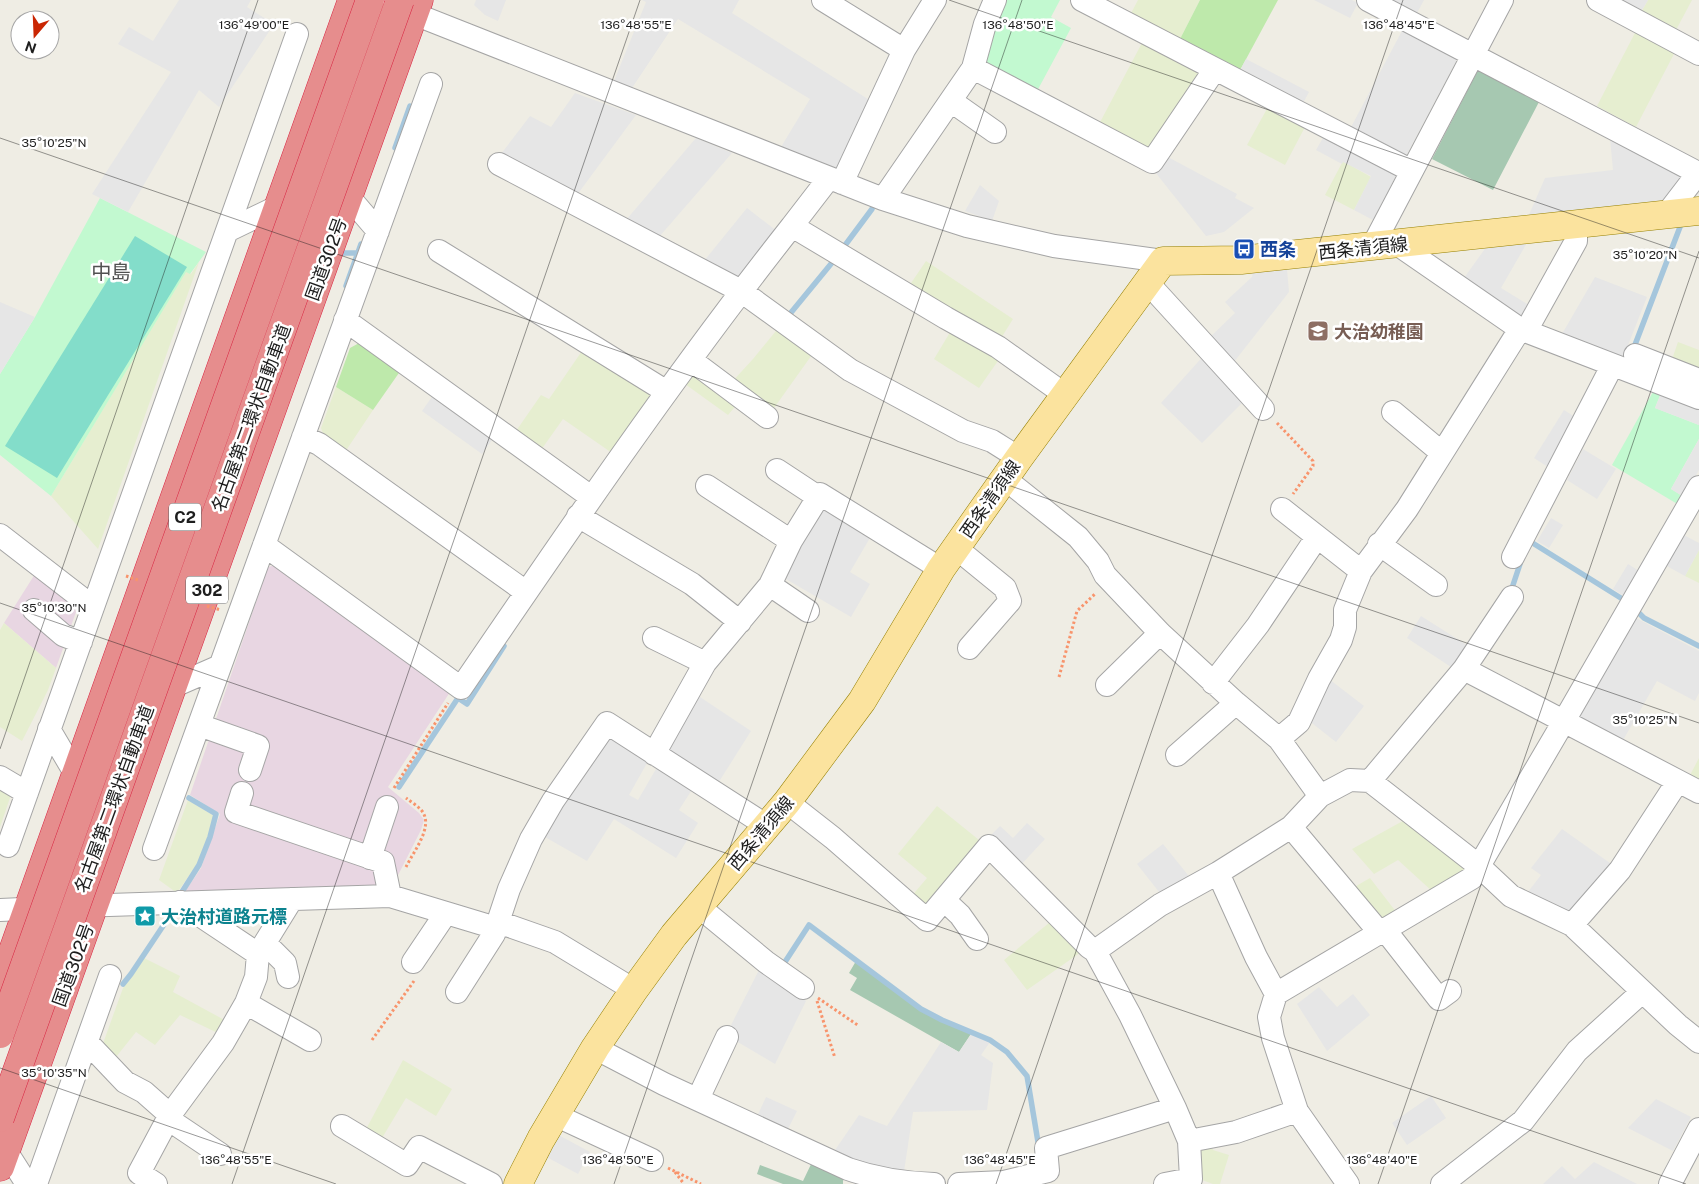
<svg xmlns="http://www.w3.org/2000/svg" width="1699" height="1184" viewBox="0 0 1699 1184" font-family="'Public Sans','Noto Sans JP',sans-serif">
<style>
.industrial{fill:#e8d6e2}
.farmland{fill:#e6eed0}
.grass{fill:#bee9ab}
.cemetery{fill:#a6c8b1}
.park{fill:#c2f9d0}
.pitch{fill:#83ddca}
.parking{fill:#e6e6e6}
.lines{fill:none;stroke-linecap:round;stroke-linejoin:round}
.stream{stroke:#a5c6dc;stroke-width:5.5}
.minor-casing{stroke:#a5a5a5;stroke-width:24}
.major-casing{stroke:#968002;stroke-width:29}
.highway-casing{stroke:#d82643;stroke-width:29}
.path{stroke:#f8946c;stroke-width:3;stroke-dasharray:2.5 2.5;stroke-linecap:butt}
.minor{stroke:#fff;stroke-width:22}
.major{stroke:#fbe39e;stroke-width:28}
.highway{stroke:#e68d8d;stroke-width:28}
.highway-bridge-casing{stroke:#d82643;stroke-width:29;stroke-linecap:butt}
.path-bridge{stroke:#f8946c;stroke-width:3;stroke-dasharray:2.5 2.5;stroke-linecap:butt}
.highway-bridge{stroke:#e68d8d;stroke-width:28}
.ticks{fill:none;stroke:#1e1e1e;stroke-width:1;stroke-opacity:0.45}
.labels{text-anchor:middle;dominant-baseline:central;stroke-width:5;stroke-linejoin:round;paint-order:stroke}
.shield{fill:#fff;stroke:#626262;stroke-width:1}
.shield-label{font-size:16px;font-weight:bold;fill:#1e1e1e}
.street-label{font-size:18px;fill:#1e1e1e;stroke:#fff}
.transit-label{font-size:18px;font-weight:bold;fill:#164399;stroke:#fff;text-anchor:start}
.education-label{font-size:18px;font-weight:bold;fill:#785e54;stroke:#fff;text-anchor:start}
.culture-label{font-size:18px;font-weight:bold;fill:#0d838f;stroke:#fff;text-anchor:start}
.quarter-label{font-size:20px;fill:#515151;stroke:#fff}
.ticks-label{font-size:12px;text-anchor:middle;fill:#1e1e1e;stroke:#fff;stroke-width:5;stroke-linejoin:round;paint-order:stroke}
</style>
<rect width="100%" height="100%" fill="#efede4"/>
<path class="industrial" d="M279 564 452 689 388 787 419 813 424 820 421 830 391 889 182 896 201 868 220 814 190 795 268 567Z
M35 574 73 604 76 612 56 668 4 623Z"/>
<path class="farmland" d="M1138 0H1200L1178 43 1129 17Z
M1648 0H1692L1676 30 1641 12Z
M1637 29 1676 50 1636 127 1597 106Z
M1143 41 1205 73 1155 147 1144 151 1098 126Z
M1268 107 1305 127 1285 165 1247 145Z
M1343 161 1371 177 1354 210 1325 195Z
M926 261 1013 319 998 343 907 289Z
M199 262 98 549 51 496 186 271 191 274Z
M780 326 814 352 769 415 730 384 753 359Z
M952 329 1000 358 979 388 934 359Z
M1678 342 1699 350V373L1671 362Z
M582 351 654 396 612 453 563 419 541 450 516 431 541 395 549 399Z
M694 373 739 402 728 415 685 384Z
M336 387 373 410 345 452 324 436 321 428Z
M1699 550V583L1685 576Z
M4 623 56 668 48 690 22 741 0 727V630Z
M1699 758V782L1689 777Z
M0 783 12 792 0 827Z
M188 800 214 816 209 837 197 864 177 893 159 880Z
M937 806 984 844 928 912 910 898 927 878 898 854Z
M1410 817 1470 870 1433 892 1398 860 1374 874 1352 849Z
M1370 878 1397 913 1380 923 1351 889Z
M1055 918 1084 950 1027 990 1004 960Z
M144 958 180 976 173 992 230 1023 222 1035 180 1015 155 1045 136 1032 112 1062 101 1049 123 988Z
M403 1060 452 1089 436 1116 406 1098 379 1143 364 1133Z
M1210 1143 1213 1150 1229 1155 1220 1184H1213L1194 1177 1195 1144Z"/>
<path class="grass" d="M1200 0H1278L1238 74 1178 43Z
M361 342 401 370 373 410 336 387 350 348Z"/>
<path class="cemetery" d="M1479 68 1540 100 1493 190 1432 159Z
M856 961 920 1010 941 1021 971 1034 959 1052 850 990 857 978 849 973Z
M814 1158 843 1178V1184H783L757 1174 760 1165 803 1181Z"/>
<path class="park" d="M1001 0H1060L1051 17 1071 28 1036 93 980 63Z
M100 198 206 252 190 274 186 272 51 496 0 455V374L35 317Z
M1654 390 1661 393 1655 408 1699 425V439L1671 489 1684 497 1679 505 1612 465Z"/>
<path class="pitch" d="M135 236 187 267 57 478 5 446Z"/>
<path class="parking" d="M179 0H251L247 7 274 24 219 107 199 90 128 212 92 194 171 72 118 44 129 27 153 41Z
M476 0H506L498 21 485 15 474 5Z
M642 0H739L732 13 871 101 839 169 781 147 810 99 678 19 632 88 614 81 646 2Z
M1314 0H1352L1358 3 1350 18Z
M1392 0H1424L1417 13Z
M1619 0H1648L1641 12Z
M1403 29 1458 58 1405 158 1350 129Z
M1246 59 1309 92 1302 105 1239 72Z
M575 93 636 115 577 195 501 154 530 116 551 127Z
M1324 136 1397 174 1373 220 1354 210 1371 176 1343 162 1342 164 1316 150Z
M696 138 732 153 659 237 626 220Z
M1610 138 1685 177 1668 201 1528 217 1545 178 1613 170Z
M1166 156 1237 194 1235 198 1254 208 1224 232 1206 236 1155 172Z
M980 185 999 201 992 221 965 211Z
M747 208 778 232 741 280 704 261Z
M1528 241 1501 288 1532 307 1524 321 1464 278 1487 246Z
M1287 269 1289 292 1230 367 1206 341 1235 313 1225 302 1252 277 1253 272Z
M1595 277 1647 297 1623 358 1562 334Z
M0 302 35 317 0 374Z
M1207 352 1248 397 1202 443 1161 403Z
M1661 393 1699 408V425L1655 408Z
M434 394 494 437 482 454 422 411Z
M1564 410 1578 419 1551 469 1534 458Z
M1699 439V470L1684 497 1671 489Z
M1583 449 1616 469 1597 499 1567 480Z
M820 505 874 531 850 572 870 584 851 617 779 575Z
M1551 518 1563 525 1549 548 1537 541Z
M1682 534 1699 543V550L1685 576 1665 565Z
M1628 564 1642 573 1627 598 1613 589Z
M1421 616 1470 647 1454 669 1407 638Z
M1634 617 1699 651V693L1695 701 1657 681 1622 742 1578 717Z
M1325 676 1364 706 1336 742 1308 720Z
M694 693 751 731 715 788 662 753Z
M608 728 651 756 629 795 638 800 660 762 695 785 679 810 698 823 676 858 614 819 587 861 538 833Z
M1027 823 1045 839 1018 868 988 838 1000 826 1013 838Z
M1562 829 1617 868 1572 918 1524 897 1541 875 1531 868Z
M1163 844 1192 880 1163 897 1137 864Z
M760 968 806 1001 775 1064 726 1035Z
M1319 987 1337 1007 1353 994 1370 1015 1327 1051 1297 1004Z
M971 1034 990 1042 981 1055 993 1063 987 1110 913 1112 903 1178 831 1156 859 1115 887 1126 941 1042 959 1052Z
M1431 1096 1446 1118 1407 1145 1392 1123Z
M766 1097 797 1111 785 1135 755 1121Z
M1656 1099 1691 1117 1673 1151 1628 1128Z
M553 1132 590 1152 578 1174 541 1154Z
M1594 1162 1637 1184H1543L1562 1166 1575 1179Z"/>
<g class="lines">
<path class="stream" d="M395 148 410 106
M843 248 872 209
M336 253H358
M346 286 361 244
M789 315 835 259
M1633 350 1680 227
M1531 542 1624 600
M1511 591 1520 564
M1638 612 1644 618 1699 646
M399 787 458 698 467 704 504 646
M180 895 199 865 210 837 216 814 189 798
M780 962 783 965 809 925 921 1009 942 1020 990 1040 1007 1052 1027 1076 1038 1142
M123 984 131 974 173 911"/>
<g class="minor-casing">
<path id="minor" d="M379 0 883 199 967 226 1054 246 1163 261
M823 0 904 50
M1082 0 1412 171
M1368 0 1698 173
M1598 0 1699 54
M973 68 1152 162 1215 69
M951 101 995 132
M499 164 741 291 850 370 963 431 992 441 1019 458
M842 183 904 50 935 0
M349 197 378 231
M883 199 973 68 985 24 995 0
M1666 215 1699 172
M792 226 829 178
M227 231 279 206
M1397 244 1520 329 1699 398
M1372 247 1502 0
M439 251 667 392
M1147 282 1263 409
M345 320 591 497
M1526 331 1576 241V224
M1635 355 1699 380
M691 360 767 417
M1393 412 1442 453
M303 437 319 444 526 592
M777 470 818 497
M1004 478 1078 537 1098 561 1105 575 1160 633 1236 703 1279 739 1320 796
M707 486 791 541
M1282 509 1361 571
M578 516 692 584 740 622
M0 535 93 607
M1379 544 1436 585
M264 545 461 688C568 531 675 374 792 226L946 318 998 347 1064 394
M956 548 1005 588 1010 601 969 648
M1513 557 1612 366
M770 585 808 611
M34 610 63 635 81 642
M654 638 705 663
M1464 669 1512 597
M1213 683 1258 625 1317 537
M1107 685 1160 633
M172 687 220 666
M199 725 258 746 250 770
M49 729 76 775
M1279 739 1299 722 1319 679 1341 640 1345 627V610L1361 571 1407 509 1520 329
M654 754 705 663 770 585 791 541 820 494 941 569
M1177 755 1236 703
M0 777 27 793
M1370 781 1464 669 1699 792
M242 793 236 812 383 862 390 896
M787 802 833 838 927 920 989 846 1089 947 1095 951 1130 1015 1175 1108 1046 1148 1048 1171 1004 1182 959 1184
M1291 827 1380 933
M8 846 297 34
M154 849 431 84
M370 858 387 807
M1218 873 1256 957 1276 994
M944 900 960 915 977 939
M78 906 390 896 496 928
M698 906 766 962 803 988
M0 910 44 908
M498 922 555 942 634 990
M1572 925 1620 870 1678 781
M1385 930 1439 999 1450 991
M265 943 285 963 288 977
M1095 951 1160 905 1218 873 1291 827 1320 796 1350 780 1370 781 1479 866 1511 896 1572 925 1678 1025 1699 1042
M258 954 292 899
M413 962 446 913
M457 992 494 934 509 889 531 839 553 801 607 723 767 826
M246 1003 310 1040
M87 1042 125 1082 144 1092 170 1115
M595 1048 664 1084 848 1169C877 1179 904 1183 934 1184
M698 1099 727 1037
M555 1115 652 1160
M168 1119 220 1154
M342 1126 407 1165 419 1147 491 1184
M1189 1141 1236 1132 1297 1111
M6 1151 27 1184
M36 1184 110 976
M156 1184 139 1173 170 1115 223 1043 246 1003 256 977 258 954 180 902
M1165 1184 1191 1179 1189 1141 1175 1108
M1348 1184 1297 1111 1273 1038 1269 1017 1276 994 1472 878 1564 721 1699 487
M1442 1184 1523 1121 1577 1051 1642 992
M1670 1184 1699 1129"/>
</g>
<g class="major-casing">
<path id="major" d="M518 1184 541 1139 595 1048 634 990 674 935 787 802 862 701 941 569 1019 458 1163 261 1241 260 1699 211"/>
</g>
<g class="highway-casing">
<path id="highway" d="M0 987 352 0
M0 1167 419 0"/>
</g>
<path class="path" d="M1277 423 1313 461V466L1293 494
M1059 677 1077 611 1095 594
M394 788 448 703
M406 867C413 852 434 827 422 811 418 806 411 802 406 798
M818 998 859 1026
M817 1001 835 1058
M372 1040 414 981
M668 1168 701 1184
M675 1172 684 1184"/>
<use href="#minor" class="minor"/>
<use href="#major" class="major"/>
<use href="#highway" class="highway"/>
<g class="highway-bridge-casing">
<path id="highway-bridge" d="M0 1034 370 0
M0 1118 400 0"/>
</g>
<path class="path-bridge" d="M126 576 138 580
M207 606 221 610"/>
<use href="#highway-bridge" class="highway-bridge"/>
</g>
<path class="ticks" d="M949 0 1699 258M0 138 1699 723M0 603 1686 1184M0 749 258 0M0 1068 336 1184M232 1184 640 0M614 1184 1022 0M996 1184 1403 0M1378 1184 1699 251"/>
<defs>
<g id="bus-square" transform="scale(1.125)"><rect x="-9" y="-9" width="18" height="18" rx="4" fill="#1a4fb4" stroke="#fff"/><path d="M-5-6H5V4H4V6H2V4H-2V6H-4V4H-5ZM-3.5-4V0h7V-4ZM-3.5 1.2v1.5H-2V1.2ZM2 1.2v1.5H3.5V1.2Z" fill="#fff"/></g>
<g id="school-square" transform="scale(1.125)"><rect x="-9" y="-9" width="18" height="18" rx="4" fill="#8d6e63" stroke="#fff"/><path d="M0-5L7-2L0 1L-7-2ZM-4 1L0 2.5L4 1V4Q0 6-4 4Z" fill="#fff"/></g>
<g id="sight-square" transform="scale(1.125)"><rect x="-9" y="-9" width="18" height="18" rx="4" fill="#0f9aa8" stroke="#fff"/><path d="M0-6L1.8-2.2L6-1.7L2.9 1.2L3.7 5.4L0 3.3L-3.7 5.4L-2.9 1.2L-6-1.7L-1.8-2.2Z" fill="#fff"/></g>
</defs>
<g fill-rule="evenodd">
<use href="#bus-square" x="1244" y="249"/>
<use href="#school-square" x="1318" y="331"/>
<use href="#sight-square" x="145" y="916"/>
</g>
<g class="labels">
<g class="shield">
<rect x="169" y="503.5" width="32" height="27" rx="4"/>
<rect x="186" y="576.5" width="42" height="27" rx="4"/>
</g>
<g class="shield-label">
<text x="185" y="517">C2</text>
<text x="207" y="590">302</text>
</g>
<g class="street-label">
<text transform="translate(1363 248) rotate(-6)">西条清須線</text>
<text transform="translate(326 259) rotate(-70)">国道302号</text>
<text transform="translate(251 418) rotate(-70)">名古屋第二環状自動車道</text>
<text transform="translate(990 499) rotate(-55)">西条清須線</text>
<text transform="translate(114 799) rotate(-70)">名古屋第二環状自動車道</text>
<text transform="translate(761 833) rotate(-50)">西条清須線</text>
<text transform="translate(73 965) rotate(-70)">国道302号</text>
</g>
<g class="transit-label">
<text x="1260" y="249">西条</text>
</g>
<g class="education-label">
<text x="1334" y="331">大治幼稚園</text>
</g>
<g class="culture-label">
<text x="161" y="916">大治村道路元標</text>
</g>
<g class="quarter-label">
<text x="111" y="272">中島</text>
</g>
</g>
<g class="ticks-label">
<text x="254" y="29">136°49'00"E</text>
<text x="636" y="29">136°48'55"E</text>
<text x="1018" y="29">136°48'50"E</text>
<text x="1399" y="29">136°48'45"E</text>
<text x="54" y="147">35°10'25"N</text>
<text x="1645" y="259">35°10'20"N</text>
<text x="54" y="612">35°10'30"N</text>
<text x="1645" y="724">35°10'25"N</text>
<text x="54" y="1077">35°10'35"N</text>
<text x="236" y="1164">136°48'55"E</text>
<text x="618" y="1164">136°48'50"E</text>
<text x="1000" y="1164">136°48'45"E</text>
<text x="1382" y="1164">136°48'40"E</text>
</g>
<g transform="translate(35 35) rotate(199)"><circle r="24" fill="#ffffff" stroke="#a5a5a5"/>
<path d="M0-4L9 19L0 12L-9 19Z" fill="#ca2603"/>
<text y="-8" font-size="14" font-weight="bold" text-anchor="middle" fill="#1e1e1e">N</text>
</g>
</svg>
